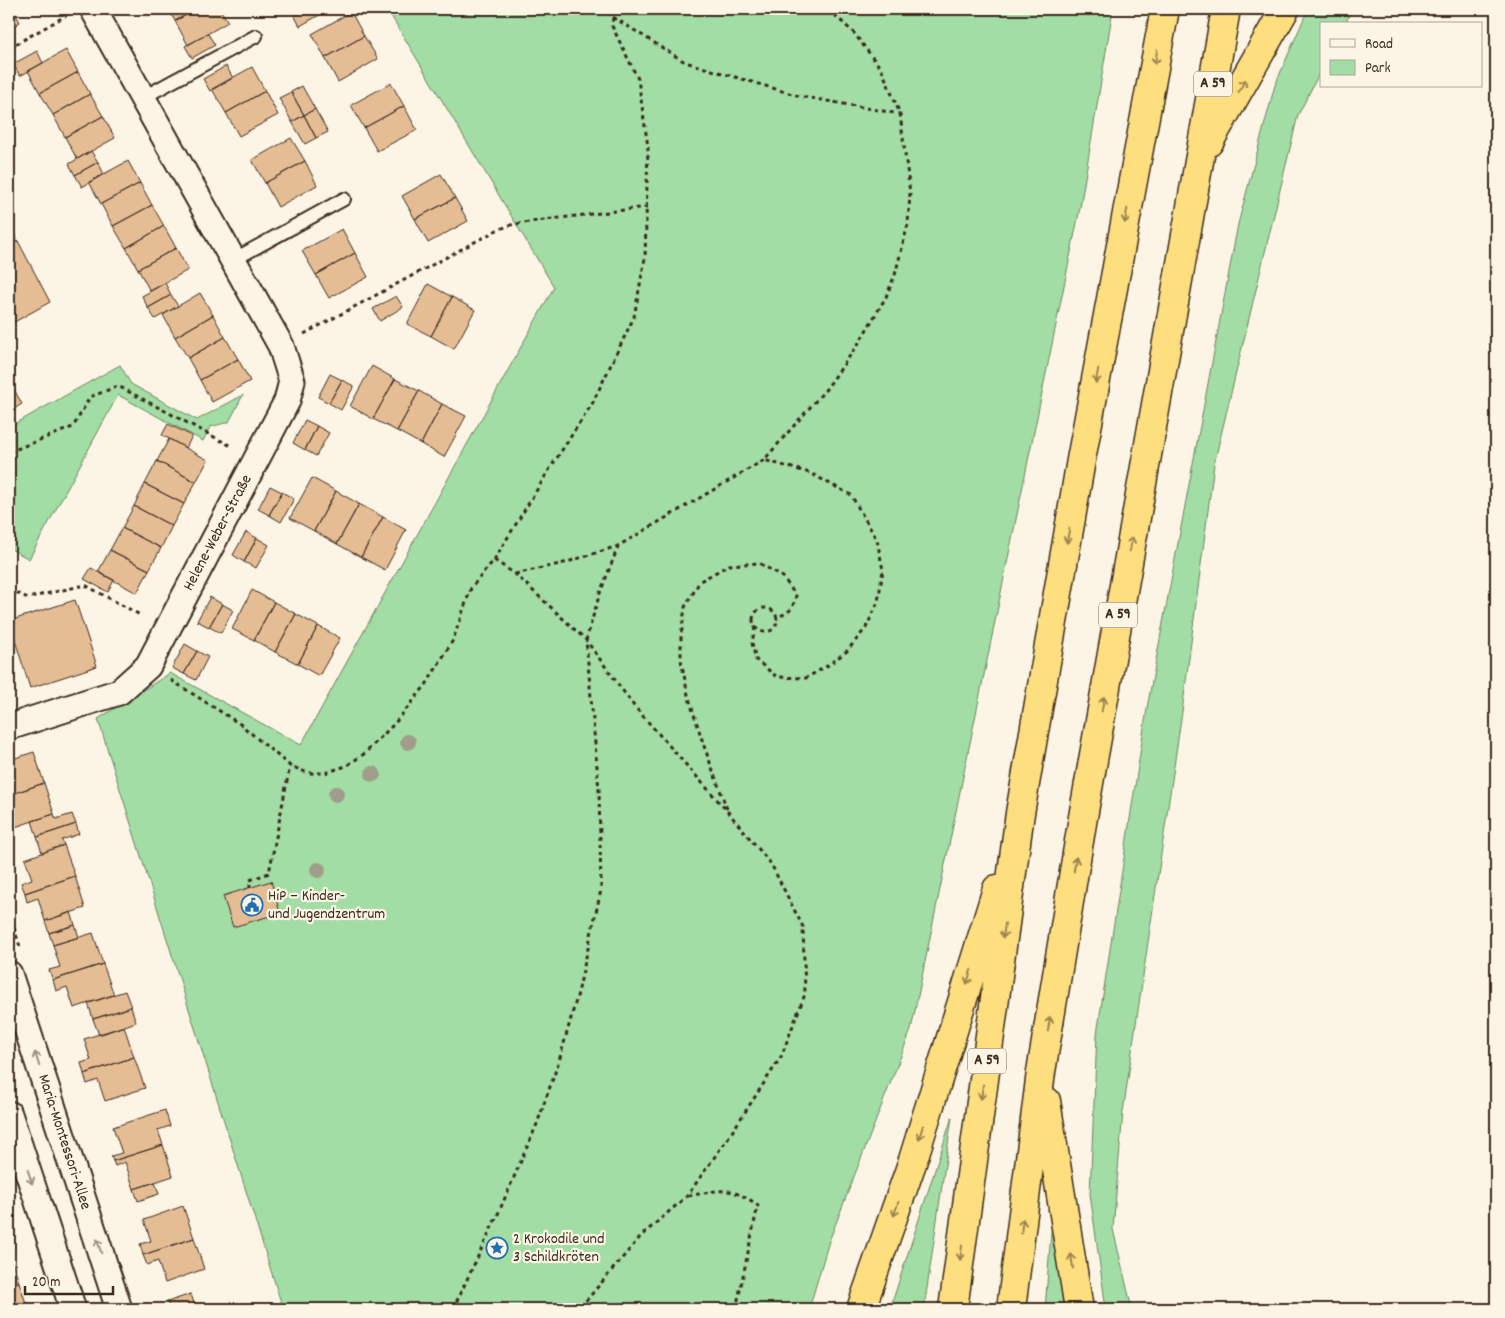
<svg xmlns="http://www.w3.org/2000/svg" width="1505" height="1318" viewBox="0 0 1505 1318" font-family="Dekko,sans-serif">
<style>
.green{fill:#a1dda4;stroke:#6e8461}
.building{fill:#e5bd95;stroke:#3b2a1e}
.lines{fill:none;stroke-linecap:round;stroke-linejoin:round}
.service-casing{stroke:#3b2a1e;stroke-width:16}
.minor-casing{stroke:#3b2a1e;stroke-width:29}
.motorway-casing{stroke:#3b2a1e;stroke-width:31}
.path{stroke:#3b2a1e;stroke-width:3;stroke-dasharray:4 4;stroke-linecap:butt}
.service{stroke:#fcf5e5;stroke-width:12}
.minor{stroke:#fcf5e5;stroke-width:25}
.motorway{stroke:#fddf80;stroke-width:28}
.tree{fill:#a09e8a}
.oneway{stroke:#9c844f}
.oneway2{stroke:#9c9082}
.labels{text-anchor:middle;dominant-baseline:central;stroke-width:4.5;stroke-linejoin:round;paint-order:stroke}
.shield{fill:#fcf5e5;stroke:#75675a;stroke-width:1}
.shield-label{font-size:15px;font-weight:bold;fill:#3b2a1e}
.street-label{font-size:16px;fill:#3b2a1e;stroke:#fcf5e5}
.poi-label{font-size:16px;fill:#3b2a1e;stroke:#fcf5e5;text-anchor:start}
</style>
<rect width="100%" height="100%" fill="#fcf5e5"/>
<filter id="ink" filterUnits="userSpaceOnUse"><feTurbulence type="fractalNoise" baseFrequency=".02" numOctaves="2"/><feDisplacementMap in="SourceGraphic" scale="10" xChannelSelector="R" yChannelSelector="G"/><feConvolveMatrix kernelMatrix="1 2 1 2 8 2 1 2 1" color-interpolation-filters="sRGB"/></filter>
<g filter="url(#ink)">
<path class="green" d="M387 9H1113L1080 208 911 1030 829 1241 809 1309H283L98 719 170 673 301 745 554 287Z
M1308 9H1352L1345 24H1321V70L1298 115 1214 464 1182 712 1123 1112 1113 1229 1132 1309H1106L1090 1194 1097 1034 1147 708 1238 224 1275 85Z
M120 365 131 384 197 420 243 395 229 422 210 427 203 441 118 395 29 559 9 548V427Z
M952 1117 924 1309H890Z
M1053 1207 1064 1309H1045Z"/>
<path class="building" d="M168 9H197L175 21Z
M197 9H220L228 22 188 45 175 21Z
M304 9H321L323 13 300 26 294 15Z
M14 11 20 22 9 29V14Z
M351 12 364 36 325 58 312 34Z
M208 34 215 45 192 58 185 46Z
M364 36 378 59 338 82 325 58Z
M66 50 78 72 40 93 28 71Z
M37 51 43 63 20 76 13 64Z
M226 66 233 78 210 91 203 79Z
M252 67 265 91 226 113 212 89Z
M78 72 90 94 53 115 40 93Z
M391 83 404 106 364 128 351 105Z
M302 86 315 109 304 115 291 92Z
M265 91 278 115 239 136 226 113Z
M291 92 304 115 292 122 279 98Z
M90 94 103 116 65 137 53 115Z
M404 106 417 130 377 151 364 128Z
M315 109 328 132 316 138 304 115Z
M304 115 316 138 305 144 292 122Z
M103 116 115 138 77 159 65 137Z
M291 138 305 161 265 183 252 160Z
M91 151 98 162 75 175 69 164Z
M128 161 140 183 101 204 89 182Z
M305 161 317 185 278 207 265 183Z
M98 162 104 174 82 187 75 175Z
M441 174 455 198 415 219 402 196Z
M140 183 152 205 113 226 101 204Z
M455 198 468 221 428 243 415 219Z
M152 205 164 226 126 248 113 226Z
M9 224 18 241 9 246Z
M164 226 176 248 138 269 126 248Z
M342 229 355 253 316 275 302 251Z
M18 241 50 302 9 325V246Z
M176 248 188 270 150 291 138 269Z
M355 253 368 277 329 298 316 275Z
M165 283 171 295 148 308 142 296Z
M428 284 452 297 431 336 407 324Z
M200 293 213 315 175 337 163 315Z
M171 295 178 306 155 319 148 308Z
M396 296 403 307 380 321 373 309Z
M452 297 475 310 454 349 431 336Z
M213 315 225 337 188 358 175 337Z
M225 337 238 359 200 380 188 358Z
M238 359 250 381 212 402 200 380Z
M372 366 395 379 373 419 350 406Z
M330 374 342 380 329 403 318 397Z
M9 375 12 381 10 382 22 404 9 412Z
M395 379 419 391 397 431 373 419Z
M342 380 354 386 341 410 329 403Z
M419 391 442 404 421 444 397 431Z
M442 404 466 416 444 457 421 444Z
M305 420 317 426 305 450 293 443Z
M168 424 192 436 186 448 162 435Z
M317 426 329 433 316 456 305 450Z
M169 439 208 460 196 482 157 461Z
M157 461 196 482 184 504 145 484Z
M312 478 336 491 314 531 290 518Z
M145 484 184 504 172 526 134 506Z
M270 486 282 492 269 515 258 509Z
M336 491 359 504 337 544 314 531Z
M282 492 294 499 281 522 269 515Z
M359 504 383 517 361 557 337 544Z
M134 506 172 526 161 548 122 528Z
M383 517 406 530 385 570 361 557Z
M122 528 161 548 149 570 110 550Z
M246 532 257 538 244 562 233 555Z
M257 538 269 545 256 568 244 562Z
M110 550 149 570 137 593 98 572Z
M91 568 114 580 108 592 84 579Z
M252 590 274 602 254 640 232 629Z
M210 597 222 604 209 627 197 621Z
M75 600 97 666 30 688 9 621Z
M274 602 296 614 275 652 254 640Z
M222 604 233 610 221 633 209 627Z
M296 614 318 626 298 664 275 652Z
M318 626 340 638 319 676 298 664Z
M185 644 197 651 184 674 172 668Z
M197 651 208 657 196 680 184 674Z
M34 752 44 783 9 795V760Z
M44 783 54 814 15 827 9 809V795Z
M54 814 56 819 72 814 76 824 37 837 32 821Z
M76 824 79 834 62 840 64 845 42 853 37 837Z
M64 845 75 876 25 893 21 883 32 879 25 859Z
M75 876 85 908 45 921 38 898 27 902 25 893Z
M271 881 280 913 233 927 223 896Z
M71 912 75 925 49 933 45 921Z
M75 925 79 937 53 945 49 933Z
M93 933 103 964 53 980 49 970 60 967 53 945Z
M103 964 114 995 74 1008 67 987 56 991 53 980Z
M125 991 131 1007 93 1019 88 1003Z
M131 1007 136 1022 99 1035 93 1019Z
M124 1026 134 1057 84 1074 81 1063 91 1060 84 1039Z
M134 1057 145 1088 105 1101 98 1080 87 1084 84 1074Z
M165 1110 170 1126 158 1130 163 1145 113 1161 111 1156 122 1153 113 1127Z
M163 1145 173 1176 134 1189 125 1162 115 1166 113 1161Z
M155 1182 159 1194 138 1201 134 1189Z
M183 1206 194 1238 143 1255 140 1244 151 1241 144 1220Z
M194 1238 204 1269 165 1283 158 1261 147 1265 143 1255Z
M9 1252 19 1282 9 1285Z
M19 1282 28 1309H9V1285Z
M191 1294 195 1306 187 1309H170L167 1302Z"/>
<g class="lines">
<g class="service-casing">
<path id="service" d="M142 98 256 36
M233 260 344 199"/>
</g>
<g class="minor-casing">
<path id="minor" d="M9 727 119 692 148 666 287 401 292 381 281 346 93 9
M9 974 119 1309
M9 1114 73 1309"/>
</g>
<g class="motorway-casing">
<path id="motorway" d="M1209 142 1285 9
M1046 1101 1079 1309
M861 1309 912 1163 997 889
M953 1309 1020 813 1081 460 1165 9
M1011 1309 1041 1072 1083 817 1226 9"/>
</g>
<path class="path" d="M613 17 685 62 799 96 900 114
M9 48 67 15
M304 334 497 230 514 224 647 207
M9 452 73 427 90 397 118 386 233 447
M494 560 549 470 592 404 634 317 645 258 648 147 638 79 612 26 613 17 604 9
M515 574 564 563 618 546 764 460 826 389 857 346 886 297 895 275 908 224 910 193 900 114 882 70 854 33 828 9
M9 590 28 598 85 585 142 616
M9 600 13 592
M753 620a12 12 0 1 1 24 0a12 12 0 1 1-24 0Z
M755 627 752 643 756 660 777 677 806 678 827 666 847 651 866 628 878 602 883 570 877 540 851 495 810 473 764 460
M171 680 240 724 290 766 308 773H325L346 766 364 754 395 723 426 685 453 640 471 588 494 560 515 574 586 640 634 706 728 812 771 864 803 927 805 994 781 1057 730 1135 687 1196 641 1236 579 1309
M727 809 704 746 688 695 681 660V636L685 607 700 581 729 565 759 563 783 577 796 596 792 609 776 619
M250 888V880L269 873 290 766
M9 912 21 950
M688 1196C722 1190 728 1185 758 1205L736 1309
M453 1309 498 1214 537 1124 559 1061 578 993 601 890 599 790 586 640 600 593 618 547"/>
<use href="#service" class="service"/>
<use href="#minor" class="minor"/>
<use href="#motorway" class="motorway"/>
</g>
<g class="tree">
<circle cx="408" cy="742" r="8"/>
<circle cx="373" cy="774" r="8"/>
<circle cx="336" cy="794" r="8"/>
<circle cx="318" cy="870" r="8"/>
</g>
<defs><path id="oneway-shaft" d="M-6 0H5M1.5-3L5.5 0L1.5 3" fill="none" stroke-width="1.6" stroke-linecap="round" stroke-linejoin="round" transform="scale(1.25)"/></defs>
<g class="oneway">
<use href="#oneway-shaft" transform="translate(1156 57) rotate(100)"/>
<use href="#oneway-shaft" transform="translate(1242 86) rotate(-60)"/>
<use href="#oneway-shaft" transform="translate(1126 216) rotate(100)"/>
<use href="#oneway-shaft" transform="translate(1097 376) rotate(100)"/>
<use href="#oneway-shaft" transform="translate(1068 536) rotate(100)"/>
<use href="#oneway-shaft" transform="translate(1131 544) rotate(-80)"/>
<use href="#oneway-shaft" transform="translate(1103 704) rotate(-80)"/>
<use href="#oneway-shaft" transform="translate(1075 864) rotate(-81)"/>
<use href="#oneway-shaft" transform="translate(1004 931) rotate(98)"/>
<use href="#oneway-shaft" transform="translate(969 977) rotate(107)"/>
<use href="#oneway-shaft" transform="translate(1049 1024) rotate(-81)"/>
<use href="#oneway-shaft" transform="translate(982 1092) rotate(98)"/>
<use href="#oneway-shaft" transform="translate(921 1132) rotate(107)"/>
<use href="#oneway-shaft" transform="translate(896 1209) rotate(109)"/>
<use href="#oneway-shaft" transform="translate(1022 1226) rotate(-83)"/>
<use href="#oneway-shaft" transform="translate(961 1253) rotate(98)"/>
<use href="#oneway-shaft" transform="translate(1072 1261) rotate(-98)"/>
</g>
<g class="oneway2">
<use href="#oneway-shaft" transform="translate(37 1059) rotate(-108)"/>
<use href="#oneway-shaft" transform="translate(30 1177) rotate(72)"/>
<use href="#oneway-shaft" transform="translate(99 1246) rotate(-108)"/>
</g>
</g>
<defs>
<g id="civic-ring" transform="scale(1.125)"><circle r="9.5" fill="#fcf5e5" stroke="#1f6fb2" stroke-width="1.5"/><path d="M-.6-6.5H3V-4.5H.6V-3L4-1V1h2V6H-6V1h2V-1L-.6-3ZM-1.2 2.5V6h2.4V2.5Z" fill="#1f6fb2"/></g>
<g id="sight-ring" transform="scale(1.125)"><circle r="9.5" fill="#fcf5e5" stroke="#1f6fb2" stroke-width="1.5"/><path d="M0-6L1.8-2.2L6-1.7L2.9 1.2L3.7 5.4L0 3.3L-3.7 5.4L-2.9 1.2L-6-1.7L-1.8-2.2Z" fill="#1f6fb2"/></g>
</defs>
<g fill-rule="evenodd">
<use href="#civic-ring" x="252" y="905"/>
<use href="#sight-ring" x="497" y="1248"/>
</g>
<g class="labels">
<g class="shield">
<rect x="1194" y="71.5" width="38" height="25" rx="4"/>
<rect x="1099" y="602.5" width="38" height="25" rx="4"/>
<rect x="968" y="1048.5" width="38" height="25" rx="4"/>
</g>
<g class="shield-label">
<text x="1213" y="84">A 59</text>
<text x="1118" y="615">A 59</text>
<text x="987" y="1061">A 59</text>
</g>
<g class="street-label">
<text transform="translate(218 533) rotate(-62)">Helene-Weber-Straße</text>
<text transform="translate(64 1142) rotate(72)">Maria-Montessori-Allee</text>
</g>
<g class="poi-label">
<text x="268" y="896">HiP – Kinder-<tspan x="268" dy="18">und Jugendzentrum</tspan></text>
<text x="513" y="1239">2 Krokodile und<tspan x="513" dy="18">3 Schildkröten</tspan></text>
</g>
</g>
<rect width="1505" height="1318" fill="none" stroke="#fcf5e5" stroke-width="30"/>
<rect x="15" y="15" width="1475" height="1288" fill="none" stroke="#3b2a1e" stroke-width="2" filter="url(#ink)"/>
<rect x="1320" y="22" width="162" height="65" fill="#fcf5e5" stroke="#afa495"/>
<rect x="1330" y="39" width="25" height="8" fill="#fcf5e5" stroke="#afa495"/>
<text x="1365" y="48" font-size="15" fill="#3b2a1e">Road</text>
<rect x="1330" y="60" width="25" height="15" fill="#a1dda4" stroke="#afa495"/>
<text x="1365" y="72" font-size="15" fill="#3b2a1e">Park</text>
<path d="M25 1286v8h88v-8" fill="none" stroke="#3b2a1e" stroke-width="2.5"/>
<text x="32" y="1286" font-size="15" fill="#3b2a1e" stroke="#fcf5e5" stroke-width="4" paint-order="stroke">20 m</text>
</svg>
